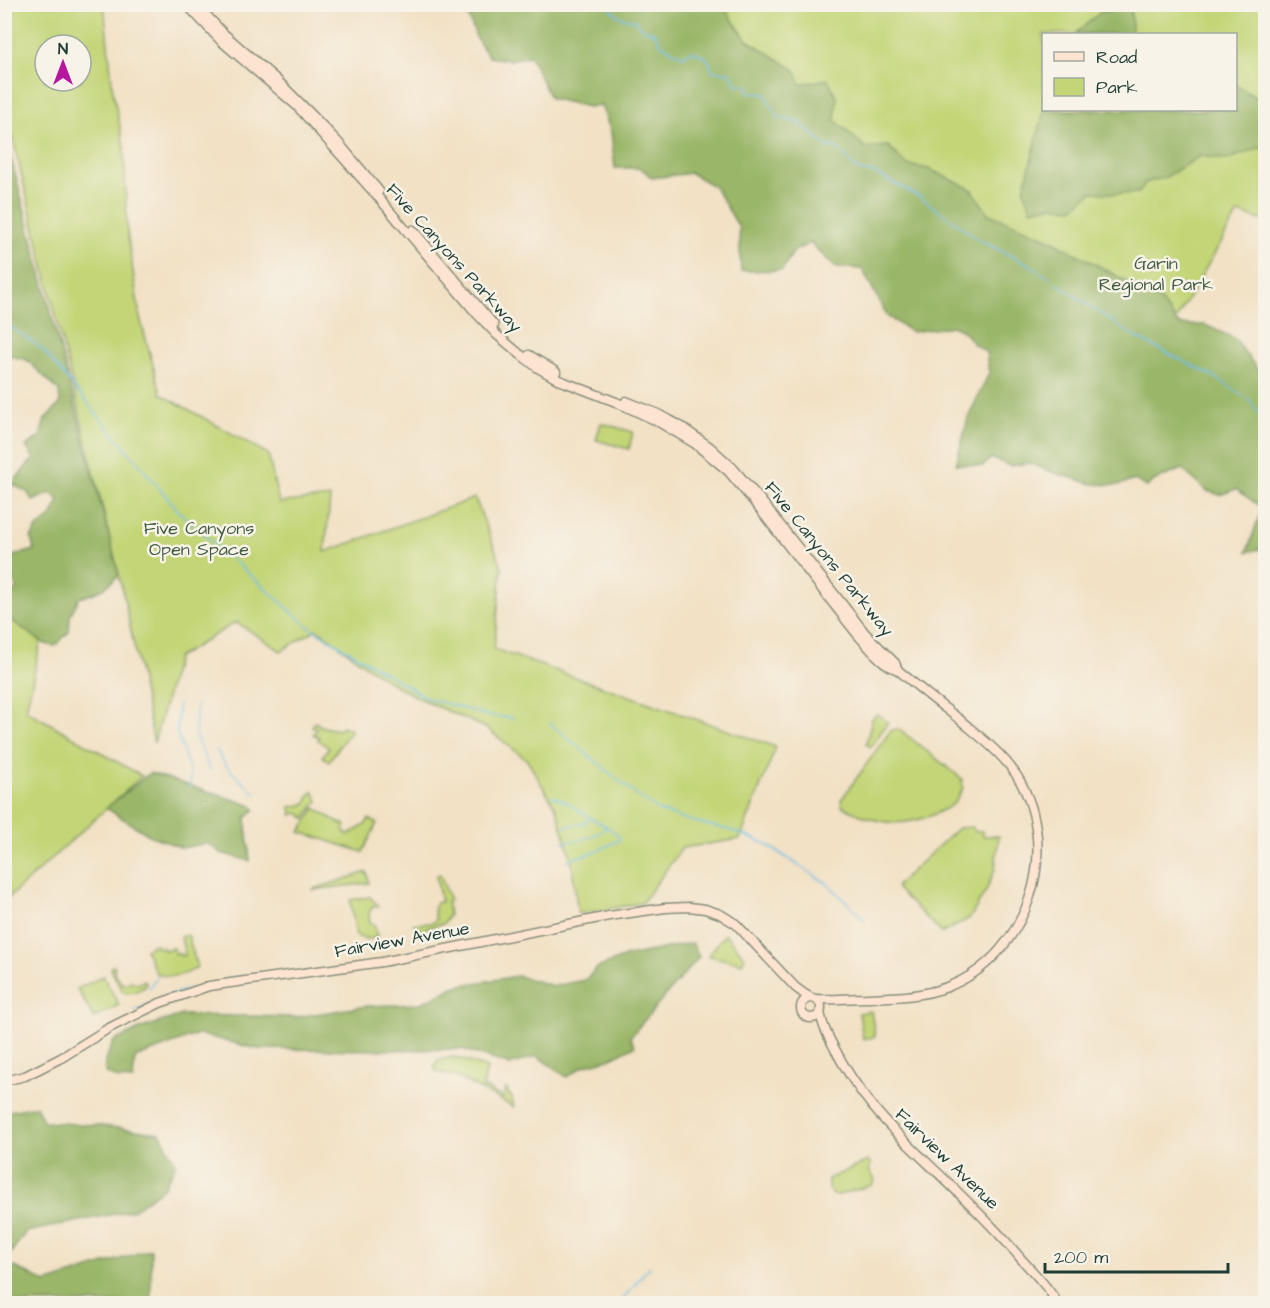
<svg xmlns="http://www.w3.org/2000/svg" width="1270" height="1308" viewBox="0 0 1270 1308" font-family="'Architects Daughter',sans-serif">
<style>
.green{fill:#c3d577;stroke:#718956;stroke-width:1.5;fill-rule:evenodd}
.forest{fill:#9ab668;stroke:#5c7a4e;stroke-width:1.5}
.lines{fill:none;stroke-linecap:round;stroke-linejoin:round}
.stream{stroke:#6cbee8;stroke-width:1.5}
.secondary-casing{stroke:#888f7c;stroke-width:11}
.secondary{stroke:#fde4d1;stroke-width:8}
.labels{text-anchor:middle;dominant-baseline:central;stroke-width:5;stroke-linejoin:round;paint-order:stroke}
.street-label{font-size:18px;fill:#1f3d34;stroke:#f7f3e8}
.park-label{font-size:18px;fill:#405b41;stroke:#f7f3e8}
</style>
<rect width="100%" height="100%" fill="#f7f3e8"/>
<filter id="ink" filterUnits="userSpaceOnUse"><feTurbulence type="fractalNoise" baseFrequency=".0167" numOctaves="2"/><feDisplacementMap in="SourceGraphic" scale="12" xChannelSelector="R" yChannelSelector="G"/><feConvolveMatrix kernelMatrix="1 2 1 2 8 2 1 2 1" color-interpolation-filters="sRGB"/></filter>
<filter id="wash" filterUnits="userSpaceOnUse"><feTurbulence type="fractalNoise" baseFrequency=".008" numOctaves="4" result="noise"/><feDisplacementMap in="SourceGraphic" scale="24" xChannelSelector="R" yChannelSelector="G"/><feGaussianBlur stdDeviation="1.35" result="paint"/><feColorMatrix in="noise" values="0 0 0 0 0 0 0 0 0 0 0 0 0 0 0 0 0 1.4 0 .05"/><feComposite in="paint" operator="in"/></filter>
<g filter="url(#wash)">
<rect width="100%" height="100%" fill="#f2e1c5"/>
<path class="green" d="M4 5H104L113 92 124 147 127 231 140 318 161 394 268 454 279 503 330 497 325 552 475 498 502 567 494 649 776 747 740 839 682 848 642 903 578 914 571 858 557 810 527 760 486 728 421 699 393 684 366 666 317 629 281 651 236 622 177 658 154 743 123 592 5 107ZM45 45H81V81H45Z
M513 5H1265V221L1238 213 1166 337ZM1044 34H1236V110H1044Z
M601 423 633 432 629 449 596 440Z
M4 606H6L8 618 41 641 26 710 142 776 5 901Z
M877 714 888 722 871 747 866 744 872 719Z
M315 722 323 727 339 730 342 726 351 730 329 761 322 756 329 748 318 740 319 737 313 734 317 729 312 726Z
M899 729 962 779 963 788C960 793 957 799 953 804 949 808 942 810 937 813 902 829 874 824 842 806L841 800 891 730Z
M312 792H314L318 801 305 818 298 813 291 815 292 812 290 807 305 804Z
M315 808 342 825 343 823 346 826 344 831 348 835 365 825 369 819 377 823 363 852 300 832Z
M973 827V831H982L983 836H999L995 869 986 891 970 918 942 933 897 889V885L958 828Z
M367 872 369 883 313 890 314 889Z
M440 874 450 900 447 901 449 915 443 924C433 925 425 930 416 931L414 924 432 923 436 920 434 912 436 903 441 902 436 876Z
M370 897 378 905V906L372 907 369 914 370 923 374 924 377 936 375 938 366 939 356 936 350 900Z
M725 934 745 957 742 963 708 956Z
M188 935 197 967C186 976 169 979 156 973L145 949 151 947V945L156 944 158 948 163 947 164 950 173 948 175 954 179 953 181 956 185 955 181 937Z
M112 966H115L114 972 121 983 126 984 131 981 139 984 144 980 146 983 145 987C138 990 131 995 123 992L111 970 110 968Z
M103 976 119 1005 94 1018 77 989Z
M871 1011 875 1037 863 1039 859 1013Z
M451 1057 458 1058 487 1068 483 1087 490 1090V1091L493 1092V1094L500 1095V1097L504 1098 506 1089 512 1098 514 1107 455 1076 437 1072 434 1066 437 1061Z
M868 1161 871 1164 869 1170 875 1180 872 1185 838 1195H832L828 1188V1179Z"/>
<path class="forest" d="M464 5H735L724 8 747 40 794 69 801 84 828 79 837 98 835 120 866 148 888 146 907 165 929 169 971 189 989 214 1050 239 1160 300 1179 325H1205L1234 338 1258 370 1265 377V548L1247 552 1262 508 1236 489 1220 495 1207 491 1182 469 1155 480 1147 487 1135 480 1119 485 1092 484 1055 473 1029 463 1010 466 991 458 983 466 956 464 968 418 989 373 986 352 974 344 963 331 952 326 912 332 888 317 862 269 835 267 810 243 794 251 782 270 741 271 739 227 714 186 691 173 652 178 641 168H615L611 132 601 105 588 107 550 98 530 56 510 60 489 57 477 39Z
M1131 7 1132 31 1129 34H1075L1101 12Z
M1236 85 1265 103V149L1259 148 1226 160 1200 156 1166 177 1145 183 1139 193 1120 194 1092 192 1073 208 1051 206 1031 210 1024 189 1044 110H1236Z
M4 131 119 575C106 588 97 593 79 598L70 616 69 632 55 646 45 644 8 618 6 598 17 590 9 569 13 556 34 550 31 538 38 527 51 517 59 500 50 493 33 501 27 492 12 484 29 463 34 459 26 446 40 437 45 419 60 404 59 391 27 360 8 355 5 352Z
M150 773 250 805 255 809 246 818 250 861 221 853 207 843 182 848 149 835 106 808Z
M692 943 699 957 630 1037 635 1046 609 1059 583 1066 567 1077 537 1056 510 1065 462 1049 395 1050 258 1049 198 1034 135 1058 133 1080 119 1079 106 1073 105 1061 114 1041 142 1028 182 1015 297 1017 366 1006 419 1004 456 986 518 976 554 986 585 980 597 968 628 956Z
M36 1106 44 1122 94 1125 160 1133 176 1164 163 1188 133 1210 26 1232 5 1261V1112Z
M151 1249V1303H5V1262L46 1283Z"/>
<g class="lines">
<path class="stream" d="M608 4C617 18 620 18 635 20L643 29 655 33 662 45 683 56 692 51C703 55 710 57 712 71L730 73 737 85H747L749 93 765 94 778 117 800 123 827 147 834 146 846 157 857 170 874 173 920 197 981 241 1030 265 1135 337 1213 376 1249 400 1266 422
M4 322 41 348 182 515 309 627 427 698 489 716 513 718
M178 704 177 733 190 772V788
M197 704 195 735 210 770
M550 723 636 795 659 811 687 820 733 831 764 843 828 884 865 920
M217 750C222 766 244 783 256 794
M552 796 565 801 590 818
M564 827 584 823 591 818 604 825 606 828C595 837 578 841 564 842
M568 860 595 852 619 840 620 837 605 825
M406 953 440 946
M228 979 274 973
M149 988 158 975
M165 997 191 988
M135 1011 155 1001
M619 1304 649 1267"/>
</g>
</g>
<g filter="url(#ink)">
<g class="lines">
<g class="secondary-casing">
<path id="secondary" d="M186 4 221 41 297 106 378 197 476 313 497 335 521 355 538 368 559 380 616 402 657 421 694 443 728 471 754 502 857 634C869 647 881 664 898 670 918 687 938 703 959 719 980 737 1002 753 1017 776 1063 850 1028 956 947 987 921 997 893 997 866 998 849 998 833 1000 816 999
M196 4 223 33 277 80 312 115 338 142 379 191
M413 230 494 325
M529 355 556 372
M626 401 656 413 679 425 710 447 733 468 759 498 865 633 895 663 898 670
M801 1008a10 10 0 1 1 20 0a10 10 0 1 1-20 0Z
M820 1012C823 1030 833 1045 842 1062 868 1108 899 1136 937 1172 967 1201 996 1229 1023 1261 1035 1274 1049 1288 1058 1304
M4 1081 25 1076 61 1058 109 1028 160 1003 209 986 382 962 609 916 665 908 689 907 705 909 720 914 736 924 795 987 803 993 811 998"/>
</g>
<use href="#secondary" class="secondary"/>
</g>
</g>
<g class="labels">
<g class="street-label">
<text transform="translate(454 258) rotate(48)">Five Canyons Parkway</text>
<text transform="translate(829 559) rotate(51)">Five Canyons Parkway</text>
<text transform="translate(402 940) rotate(-10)">Fairview Avenue</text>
<text transform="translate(947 1159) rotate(44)">Fairview Avenue</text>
</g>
<g class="park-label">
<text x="1156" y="263">Garin<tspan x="1156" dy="21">Regional Park</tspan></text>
<text x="199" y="528">Five Canyons<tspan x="199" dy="21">Open Space</tspan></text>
</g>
</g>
<rect width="1270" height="1308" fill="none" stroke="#f7f3e8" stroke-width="24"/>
<rect x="1042" y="33" width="195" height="78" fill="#f7f3e8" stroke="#a1aaa0" stroke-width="1.5"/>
<rect x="1054" y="52" width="30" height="9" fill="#fde4d1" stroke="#a1aaa0" stroke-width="1.5"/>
<text x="1096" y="63" font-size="18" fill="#1f3d34">Road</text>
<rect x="1054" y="78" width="30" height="18" fill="#c3d577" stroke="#a1aaa0" stroke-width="1.5"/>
<text x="1096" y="93" font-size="18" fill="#1f3d34">Park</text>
<g transform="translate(63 63)"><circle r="28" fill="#f7f3e8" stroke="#a1aaa0" stroke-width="1.5"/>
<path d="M0-4.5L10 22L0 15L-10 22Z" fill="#b5179e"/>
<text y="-9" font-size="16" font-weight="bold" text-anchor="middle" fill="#1f3d34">N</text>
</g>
<path d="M1045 1263v9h183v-9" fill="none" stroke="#1f3d34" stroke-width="3"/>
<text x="1054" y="1263" font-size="18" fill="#1f3d34" stroke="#f7f3e8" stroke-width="4.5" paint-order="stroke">200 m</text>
</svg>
